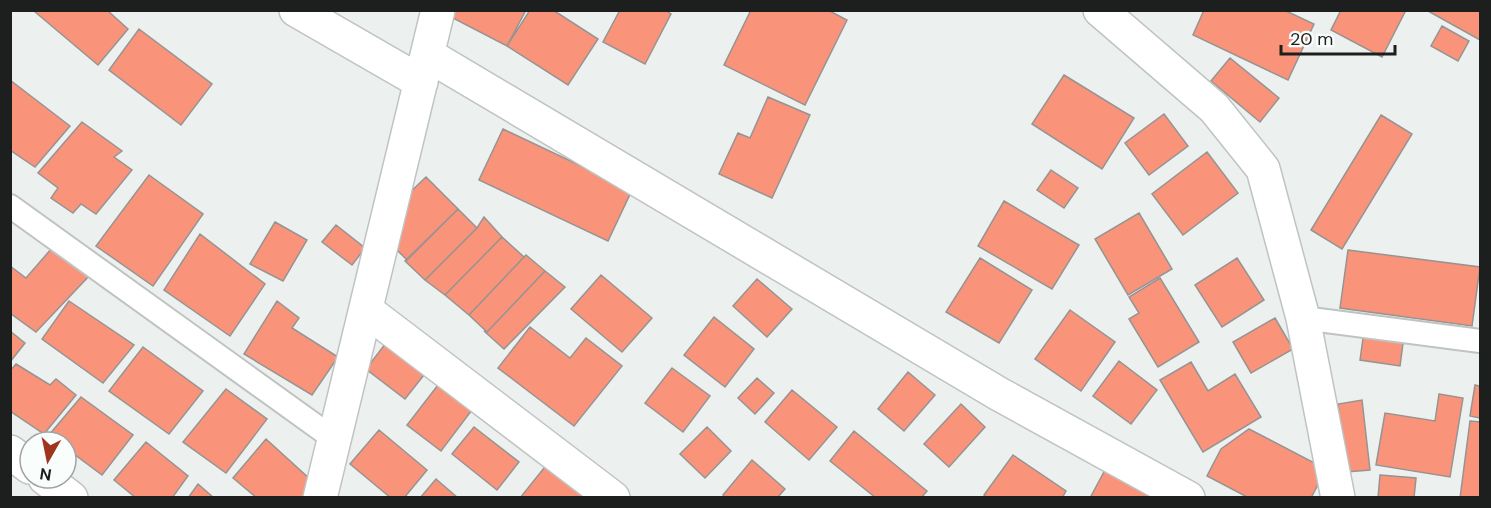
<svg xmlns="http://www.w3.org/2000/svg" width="1491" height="508" viewBox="0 0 1491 508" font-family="'DM Sans',sans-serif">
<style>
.building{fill:#f9947b;stroke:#979392;stroke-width:1.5}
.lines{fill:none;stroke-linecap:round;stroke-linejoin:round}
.lane-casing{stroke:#bfc3c2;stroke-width:26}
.street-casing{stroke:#bfc3c2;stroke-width:36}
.lane{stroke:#fff;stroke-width:22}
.street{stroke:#fff;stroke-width:33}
</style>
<rect width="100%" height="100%" fill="#ecf0ef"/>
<path class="building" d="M107 10 128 29 98 65 34 11Z
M449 10H526L507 46 447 15Z
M530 10H553L598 39 568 85 507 46Z
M620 10H665L671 14 645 64 603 42Z
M751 10H828L847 20 805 105 724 65Z
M1204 10H1284L1314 24 1288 80 1193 35Z
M1341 10H1406L1382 57 1331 30Z
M1428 10H1480V40L1428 11Z
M1442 26 1469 41 1458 61 1431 46Z
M139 29 212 84 181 125 109 70Z
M1230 58 1279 98 1260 122 1211 81Z
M1064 75 1134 118 1102 169 1032 124Z
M10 80 70 126 35 167 10 150Z
M768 97 810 115 772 198 719 174 738 133 750 138Z
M1164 114 1188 146 1149 175 1125 143Z
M1381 115 1412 134 1342 249 1311 230Z
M82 122 122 151 114 157 132 170 96 214 81 204 73 213 51 198 58 188 38 173Z
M503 129 632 190 608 241 479 180Z
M1207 152 1238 193 1183 235 1152 194Z
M1051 170 1078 188 1064 208 1037 190Z
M149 175 203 214 153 286 96 246Z
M426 177 458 209 407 260 391 244 397 217 408 206 402 200Z
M1004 201 1079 245 1052 289 978 246Z
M458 209 477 228 425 280 405 261Z
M1139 213 1172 269 1128 295 1095 239Z
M484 217 502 237 445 295 425 280 477 228Z
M275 222 307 240 283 281 250 264Z
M336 225 365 248 352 265 322 242Z
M200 234 265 284 230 336 164 290Z
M502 237 524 257 469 315 445 295Z
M52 248 89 276 36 332 10 313V266L26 278Z
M1348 250 1480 267 1472 326 1340 308Z
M526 255 545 271 487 332 469 315Z
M980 258 1032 290 999 343 946 312Z
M1237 258 1264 300 1222 327 1195 285Z
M545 271 565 287 504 349 484 331 487 332Z
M601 275 652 318 622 352 571 309Z
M1160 278 1199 342 1158 367 1129 319 1139 313 1129 297Z
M757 279 792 309 767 337 733 306Z
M69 301 134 345 103 383 42 339Z
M277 301 299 318 292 328 338 357 312 395 244 354Z
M1070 310 1115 342 1081 391 1035 359Z
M714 317 754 349 725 387 684 355Z
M1275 318 1293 349 1251 373 1233 342Z
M530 327 570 358 586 338 622 366 574 426 498 368Z
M10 331 25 343 10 362Z
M1364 331 1404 336 1400 366 1360 360Z
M392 335 431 366 405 399 366 369Z
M143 347 203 391 169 434 109 391Z
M1119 361 1157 390 1131 424 1093 396Z
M1191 362 1208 391 1235 374 1261 417 1203 452 1160 380Z
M16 364 50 385 56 379 76 395 44 434 10 411V371Z
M672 368 710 396 683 432 645 403Z
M908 372 935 395 904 431 878 409Z
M757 378 774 393 755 414 738 398Z
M438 385 472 410 441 451 407 425Z
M1475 385 1480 386V418L1470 416Z
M226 389 267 419 226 473 183 442Z
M792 390 837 427 809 460 765 422Z
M1439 394 1463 398 1450 477 1376 465 1385 413 1435 421Z
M81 397 133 435 102 475 66 448V442H58L49 435Z
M1362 400 1370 470 1346 472 1338 404Z
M961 404 985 427 949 467 924 444Z
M1470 421 1480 422V498H1460Z
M474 427 519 462 497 490 452 454Z
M707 427 731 451 705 478 680 454Z
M1249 429 1326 469 1311 498H1249L1207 476 1221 449Z
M379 430 427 470 404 498H391L350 464Z
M854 431 927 491 921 498H876L830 461Z
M266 439 312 481 303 498H257L233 478Z
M146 442 188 476 172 498H136L114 480Z
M1013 455 1066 491 1062 498H987L984 495Z
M752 460 785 489 777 498H726L723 495Z
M548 463 590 498H520Z
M1105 470 1155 498H1090Z
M1380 475 1416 478 1414 498H1378Z
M436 479 458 498H420Z
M198 484 214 498H188Z"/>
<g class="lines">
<g class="lane-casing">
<path id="lane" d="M10 206 334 439
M1303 318 1480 341"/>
</g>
<g class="street-casing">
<path id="street" d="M296 10 421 82
M1100 10 1214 108 1263 169 1303 318 1338 498
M428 55 999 394 1188 498
M366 310 613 498
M10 452 30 467
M45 478 71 498
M320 498 438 10"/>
</g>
<use href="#lane" class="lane"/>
<use href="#street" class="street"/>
</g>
<rect width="1491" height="508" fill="none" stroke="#1d1e1e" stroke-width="24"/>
<g transform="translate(48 460) rotate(189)"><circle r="28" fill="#f9fdfc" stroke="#a1a4a3" stroke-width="1.5"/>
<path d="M0-4.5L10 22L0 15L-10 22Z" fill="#9e351c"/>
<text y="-9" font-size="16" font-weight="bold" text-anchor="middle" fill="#1d1e1e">N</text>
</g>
<path d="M1281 45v9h114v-9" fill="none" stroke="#1d1e1e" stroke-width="3"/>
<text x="1290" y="45" font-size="18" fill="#1d1e1e" stroke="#f9fdfc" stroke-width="4.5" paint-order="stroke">20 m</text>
</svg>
